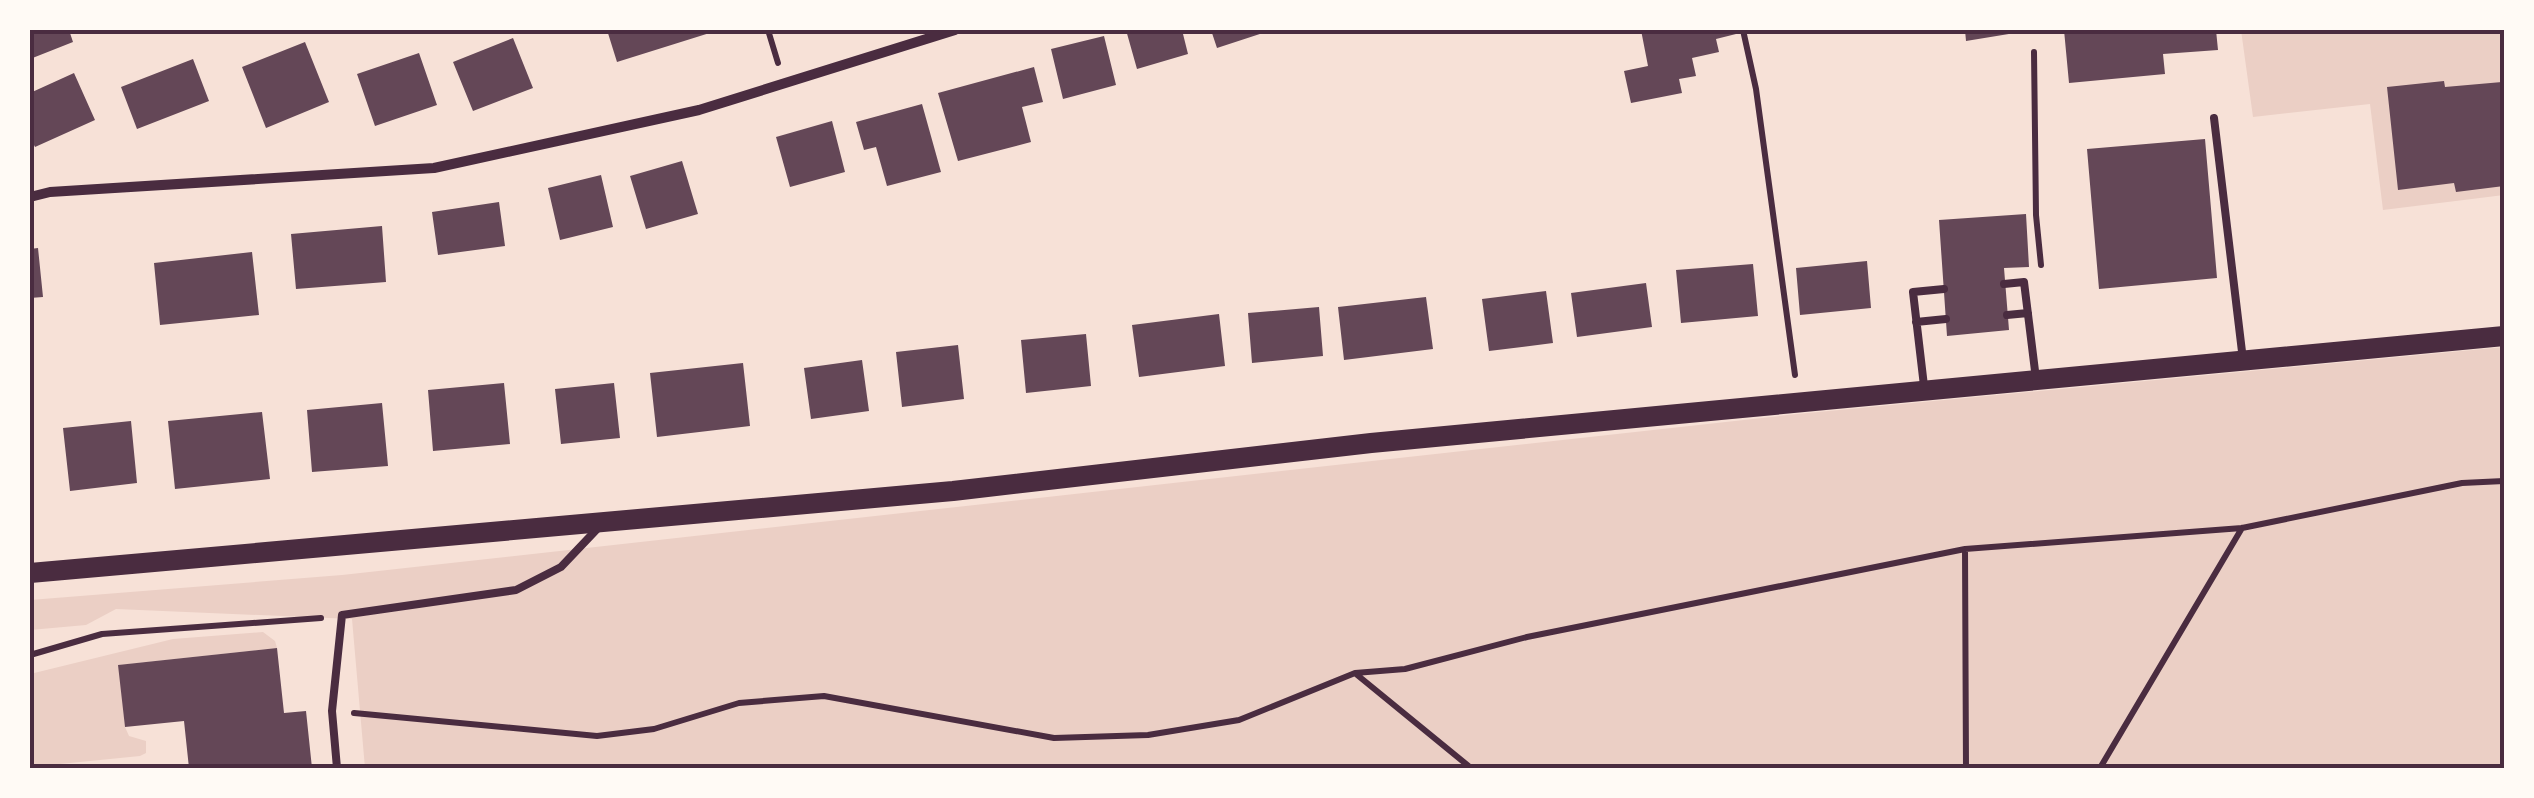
<svg xmlns="http://www.w3.org/2000/svg" width="2534" height="798" viewBox="0 0 2534 798" font-family="Rubik,sans-serif">
<style>
.green{fill:#ebcfc5}
.building{fill:#644757}
.lines{fill:none;stroke-linecap:round;stroke-linejoin:round}
.path{stroke:#4a2c40;stroke-width:6}
.service{stroke:#4a2c40;stroke-width:8}
.minor{stroke:#4a2c40;stroke-width:10}
.secondary{stroke:#4a2c40;stroke-width:20}
.neatline{fill:none;stroke:#4a2c40;stroke-width:4}
</style>
<rect width="100%" height="100%" fill="#f7e1d7"/>
<path class="green" d="M2241 30H2504V195L2383 210 2370 104 2253 117Z
M2504 347V768H365L352 619 116 609 86 625 30 630V600L342 575 1797 414Z
M263 632 275 641 277 648 119 665 125 727 129 736 146 741V753L140 756 30 767V674L173 639Z"/>
<path class="building" d="M30 30H69L73 42 30 59Z
M607 30H716V31L617 62Z
M1126 30H1182L1188 54 1137 69Z
M1211 30H1269V31L1217 48Z
M1641 30H1735L1736 34 1716 39 1719 52 1692 58 1696 76 1679 79 1682 93 1631 103 1624 71 1648 66Z
M1965 30H2021V32L1966 41Z
M2064 30H2216L2218 50 2163 54 2165 74 2069 83Z
M1104 36 1116 85 1063 99 1051 49Z
M513 38 533 88 473 111 453 62Z
M305 42 329 102 266 128 242 67Z
M419 53 437 105 375 126 357 74Z
M193 59 209 101 137 129 121 87Z
M1034 67 1043 102 1022 107 1031 142 958 161 938 93Z
M74 73 95 120 35 147 30 137V93Z
M2444 81 2445 87 2502 82 2504 186 2456 192 2454 183 2398 190 2387 87Z
M922 104 941 172 887 186 876 147 864 150 856 122Z
M832 121 845 172 790 187 776 137Z
M2205 139 2217 278 2099 289 2087 149Z
M682 161 698 214 646 229 630 176Z
M601 175 613 227 560 240 548 188Z
M499 202 505 246 438 255 432 212Z
M2026 214 2029 267 2004 268 2009 330 1947 336 1939 220Z
M382 226 386 282 296 289 291 234Z
M38 248 43 297 30 298V249Z
M252 252 259 315 160 325 154 263Z
M1867 261 1871 308 1800 315 1796 268Z
M1753 264 1758 316 1681 323 1676 270Z
M1646 283 1652 327 1577 337 1571 293Z
M1546 291 1553 343 1489 351 1482 299Z
M1426 297 1433 349 1344 360 1338 307Z
M1319 307 1323 356 1252 363 1248 313Z
M1219 314 1225 366 1139 377 1132 325Z
M1086 334 1091 386 1026 393 1021 340Z
M958 345 964 399 902 407 896 352Z
M862 360 869 411 811 419 804 368Z
M743 363 750 426 657 437 650 373Z
M504 383 510 444 433 451 428 390Z
M614 383 620 438 561 444 555 389Z
M382 403 388 466 312 472 307 410Z
M262 412 270 479 175 489 168 421Z
M131 421 137 483 70 491 63 428Z
M277 648 284 713 306 711 312 768H189L184 721 125 727 118 665Z"/>
<g class="lines">
<path class="path" d="M768 30 778 63
M1743 30 1756 89 1795 375
M2034 52 2036 215 2041 265
M1965 549 1966 768
M30 655 102 634 321 618
M1356 674 1471 768
M354 713 597 736 654 729 739 703 824 696 1054 738 1148 735 1239 720 1355 673 1405 669 1527 637 1965 549 2242 528 2462 483 2504 481
M2100 768 2242 528"/>
<path class="service" d="M2214 118 2243 360
M2004 284 2024 282 2036 379
M2007 315 2028 313
M1916 322 1946 319
M1924 386 1913 292 1944 289
M337 768 332 711 342 615 516 590 561 567 599 527"/>
<path class="minor" d="M30 197 50 192 434 168 699 110 955 30"/>
<path class="secondary" d="M30 573 953 491 1371 443 2504 336"/>
</g>
<rect width="2534" height="798" fill="none" stroke="#fffaf5" stroke-width="65"/>
<rect x="32" y="32" width="2470" height="734" class="neatline"/>
</svg>
